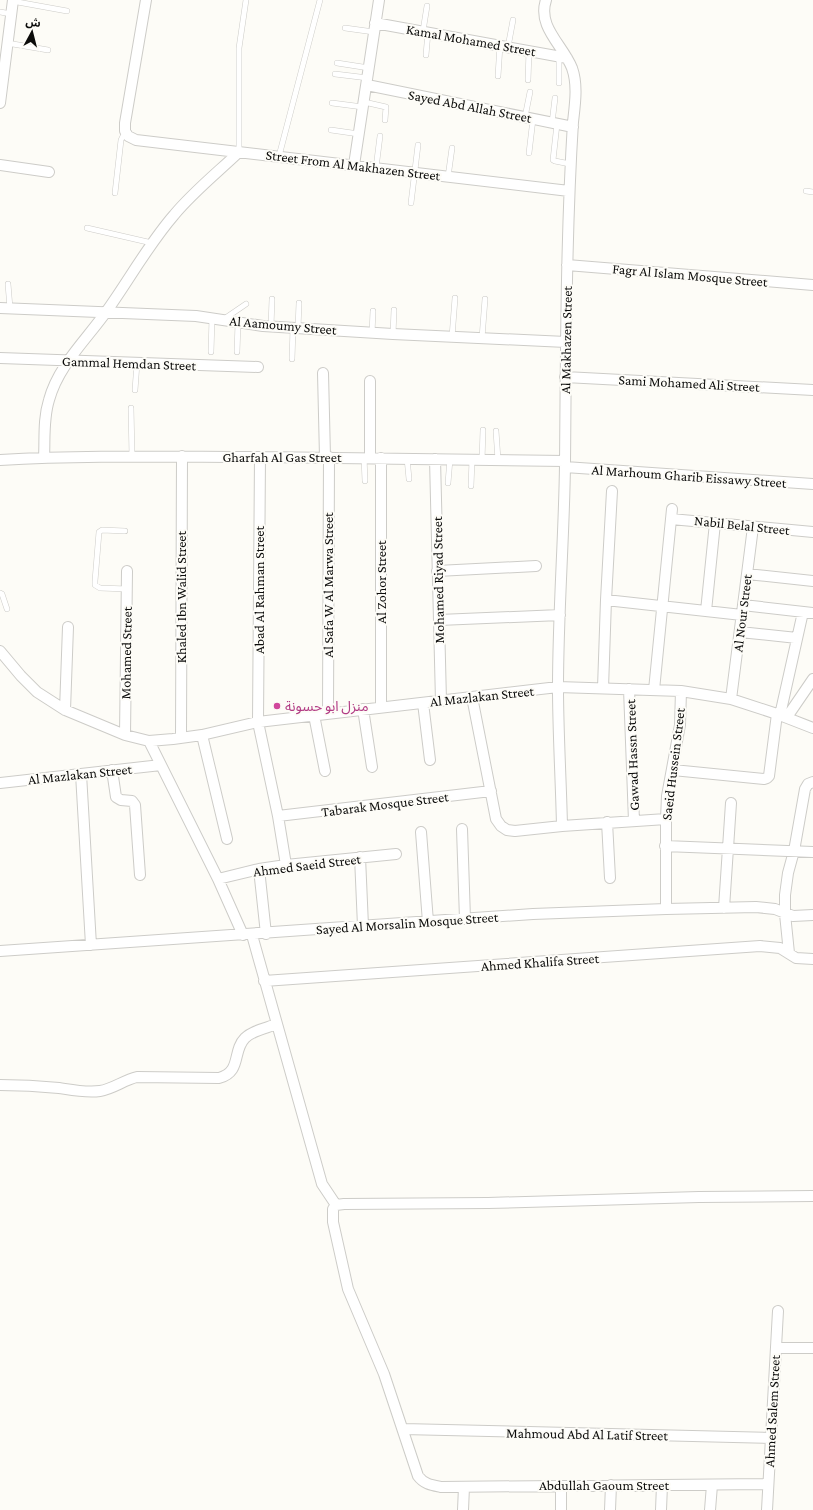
<svg xmlns="http://www.w3.org/2000/svg" width="813" height="1510" viewBox="0 0 813 1510" font-family="'Crimson Pro','Noto Sans Arabic',serif">
<style>
.lines{fill:none;stroke-linecap:round;stroke-linejoin:round}
.lane-casing{stroke:#cdccc8;stroke-width:6}
.street-casing{stroke:#cdccc8;stroke-width:12}
.lane{stroke:#fff;stroke-width:5}
.street{stroke:#fff;stroke-width:10}
.hotel-dot{fill:#d1479c;stroke:#fdfcf7;stroke-width:1.5}
.labels{text-anchor:middle;dominant-baseline:central;stroke-width:4;stroke-linejoin:round;paint-order:stroke}
.street-label{font-size:14px;fill:#0c0c0b;stroke:#fdfcf7}
.hotel-label{font-size:14px;fill:#b23c85;stroke:#fdfcf7;text-anchor:start}
</style>
<rect width="100%" height="100%" fill="#fdfcf7"/>
<g class="lines">
<g class="lane-casing">
<path id="lane" d="M12 1 67 11
M0 12 11 14
M345 28 374 32
M423 31 427 6
M7 43 48 50
M508 47 513 20
M426 55 428 32
M337 63 369 68
M335 74 368 78
M498 76 500 45
M528 80 529 51
M559 83V56
M364 102 386 107 385 120
M332 103 363 107
M525 117 530 92
M552 123 555 98
M557 124 553 160 555 161 570 164
M331 130 359 134
M239 152V48L246 0
M529 153 533 119
M279 156 320 0
M376 168 380 136
M448 177 452 148
M806 191 813 192
M115 193 121 140 123 136H128
M411 203 418 145
M87 228 152 243
M8 284 10 308
M224 319 246 304
M271 326 272 299
M298 328 299 303
M372 333 373 311
M393 334 394 310
M452 337 455 298
M482 338 485 299
M211 352 212 318
M237 352 238 323
M292 359 293 328
M135 390 137 363
M131 408 132 456
M496 431 498 460
M364 457 365 481
M407 458 409 479
M482 460 483 430
M448 483 450 459
M471 486 472 460
M125 531 102 530 99 532 95 581V585L100 588 127 589
M0 593 2 594 7 609"/>
</g>
<g class="street-casing">
<path id="street" d="M146 0 125 123V131L128 136 136 140 569 191
M546 0C537 27 563 45 572 68 578 85 575 104 573 122 566 236 566 351 565 465 564 539 558 613 558 687 558 733 561 780 562 826
M375 23 567 58
M367 85 573 127
M0 103 13 0
M0 165 49 172
M354 165 379 0
M567 265 813 285
M0 308 196 316 263 326 393 334 566 342
M0 358 258 367
M323 373 325 457
M565 377 813 390
M370 381V458
M260 457 258 722 278 816 286 865
M44 458C45 439 43 419 49 400 58 366 86 340 106 312 129 280 148 245 174 215 193 192 218 172 239 152
M381 458V707
M435 459 441 701
M0 460C87 455 173 457 260 457 361 458 463 459 565 461
M565 467 813 484
M671 519 813 532
M437 571 536 566
M747 574 813 581
M606 600 742 615
M743 605 813 613
M706 611 715 523
M439 620 560 615
M740 632 797 638
M0 651 21 676 37 692 65 710 125 735 149 741 173 739 202 735 258 722 558 687 681 691 731 699 777 714 813 728
M603 688 606 600 612 491
M629 689 634 821
M654 690 672 509
M472 697 496 819 501 826 507 830 515 831 562 826 666 819
M731 699 753 527
M423 703 430 760
M363 709 372 767
M65 710 68 627
M328 713 329 457
M314 715 325 771
M780 715 803 612
M787 717 813 679
M125 735 127 571
M202 735 227 839
M181 738 182 456
M149 741 218 879 243 935
M112 770 116 797 121 800 132 801 135 805 140 875
M673 770 764 779 767 778 769 776 777 714
M81 774 91 945
M0 783 161 765
M278 816 491 791
M607 822 610 878
M462 829 465 919
M421 832 428 922
M665 846 813 852
M360 857 363 926
M259 869 266 934
M218 879 259 869 286 865 396 854
M724 908 731 803
M666 909V819L667 796 680 725 681 691
M252 935 322 1184 336 1205
M0 951 533 914 666 909 756 907 775 909 793 916 813 915
M789 953 785 914V895L788 873 794 851 805 789 808 784 813 782
M264 981 760 946 780 948 796 958 813 959
M0 1085C20 1085 39 1086 59 1088 72 1090 86 1093 100 1091 113 1089 124 1080 137 1077L219 1078C242 1072 232 1051 245 1038 253 1030 267 1028 277 1024
M776 1348H813
M403 1429 771 1438
M768 1484 441 1487C431 1485 424 1484 418 1476L384 1374 348 1289 333 1222V1209L336 1205 344 1204 488 1203 699 1197 813 1196
M463 1510 464 1487
M561 1510V1486
M610 1510 611 1485
M661 1510 662 1485
M710 1510 712 1485
M767 1510 778 1311"/>
</g>
<use href="#lane" class="lane"/>
<use href="#street" class="street"/>
</g>
<circle class="hotel-dot" cx="277" cy="706" r="4"/>
<g class="labels">
<g class="street-label">
<text transform="translate(471 40) rotate(10)">Kamal Mohamed Street</text>
<text transform="translate(470 106) rotate(11)">Sayed Abd Allah Street</text>
<text transform="translate(353 165) rotate(7)">Street From Al Makhazen Street</text>
<text transform="translate(690 275) rotate(5)">Fagr Al Islam Mosque Street</text>
<text transform="translate(283 325) rotate(5)">Al Aamoumy Street</text>
<text transform="translate(566 340) rotate(-89)">Al Makhazen Street</text>
<text transform="translate(129 363) rotate(2)">Gammal Hemdan Street</text>
<text transform="translate(689 383) rotate(3)">Sami Mohamed Ali Street</text>
<text x="282" y="457">Gharfah Al Gas Street</text>
<text transform="translate(689 476) rotate(4)">Al Marhoum Gharib Eissawy Street</text>
<text transform="translate(742 525) rotate(6)">Nabil Belal Street</text>
<text transform="translate(438 580) rotate(-91)">Mohamed Riyad Street</text>
<text transform="translate(381 582) rotate(-90)">Al Zohor Street</text>
<text transform="translate(328 585) rotate(-90)">Al Safa W Al Marwa Street</text>
<text transform="translate(259 590) rotate(-90)">Abad Al Rahman Street</text>
<text transform="translate(181 597) rotate(-90)">Khaled Ibn Walid Street</text>
<text transform="translate(742 613) rotate(-83)">Al Nour Street</text>
<text transform="translate(126 653) rotate(-89)">Mohamed Street</text>
<text transform="translate(482 696) rotate(-6)">Al Mazlakan Street</text>
<text transform="translate(632 755) rotate(-92)">Gawad Hassn Street</text>
<text transform="translate(673 764) rotate(-83)">Saeid Hussein Street</text>
<text transform="translate(80 774) rotate(-6)">Al Mazlakan Street</text>
<text transform="translate(385 804) rotate(-7)">Tabarak Mosque Street</text>
<text transform="translate(307 865) rotate(-7)">Ahmed Saeid Street</text>
<text transform="translate(407 923) rotate(-4)">Sayed Al Morsalin Mosque Street</text>
<text transform="translate(540 962) rotate(-4)">Ahmed Khalifa Street</text>
<text transform="translate(772 1411) rotate(-87)">Ahmed Salem Street</text>
<text transform="translate(587 1434) rotate(1)">Mahmoud Abd Al Latif Street</text>
<text x="604" y="1485">Abdullah Gaoum Street</text>
</g>
<g class="hotel-label">
<text x="285" y="706">منزل ابو حسونة</text>
</g>
</g>
<g transform="translate(32 32) rotate(7)" stroke="#fdfcf7" stroke-width="3" paint-order="stroke">
<path d="M0-3L7 15L0 10L-7 15Z" fill="#0c0c0b"/>
<text y="-6" font-size="11" font-weight="bold" text-anchor="middle" fill="#0c0c0b">ش</text>
</g>
</svg>
